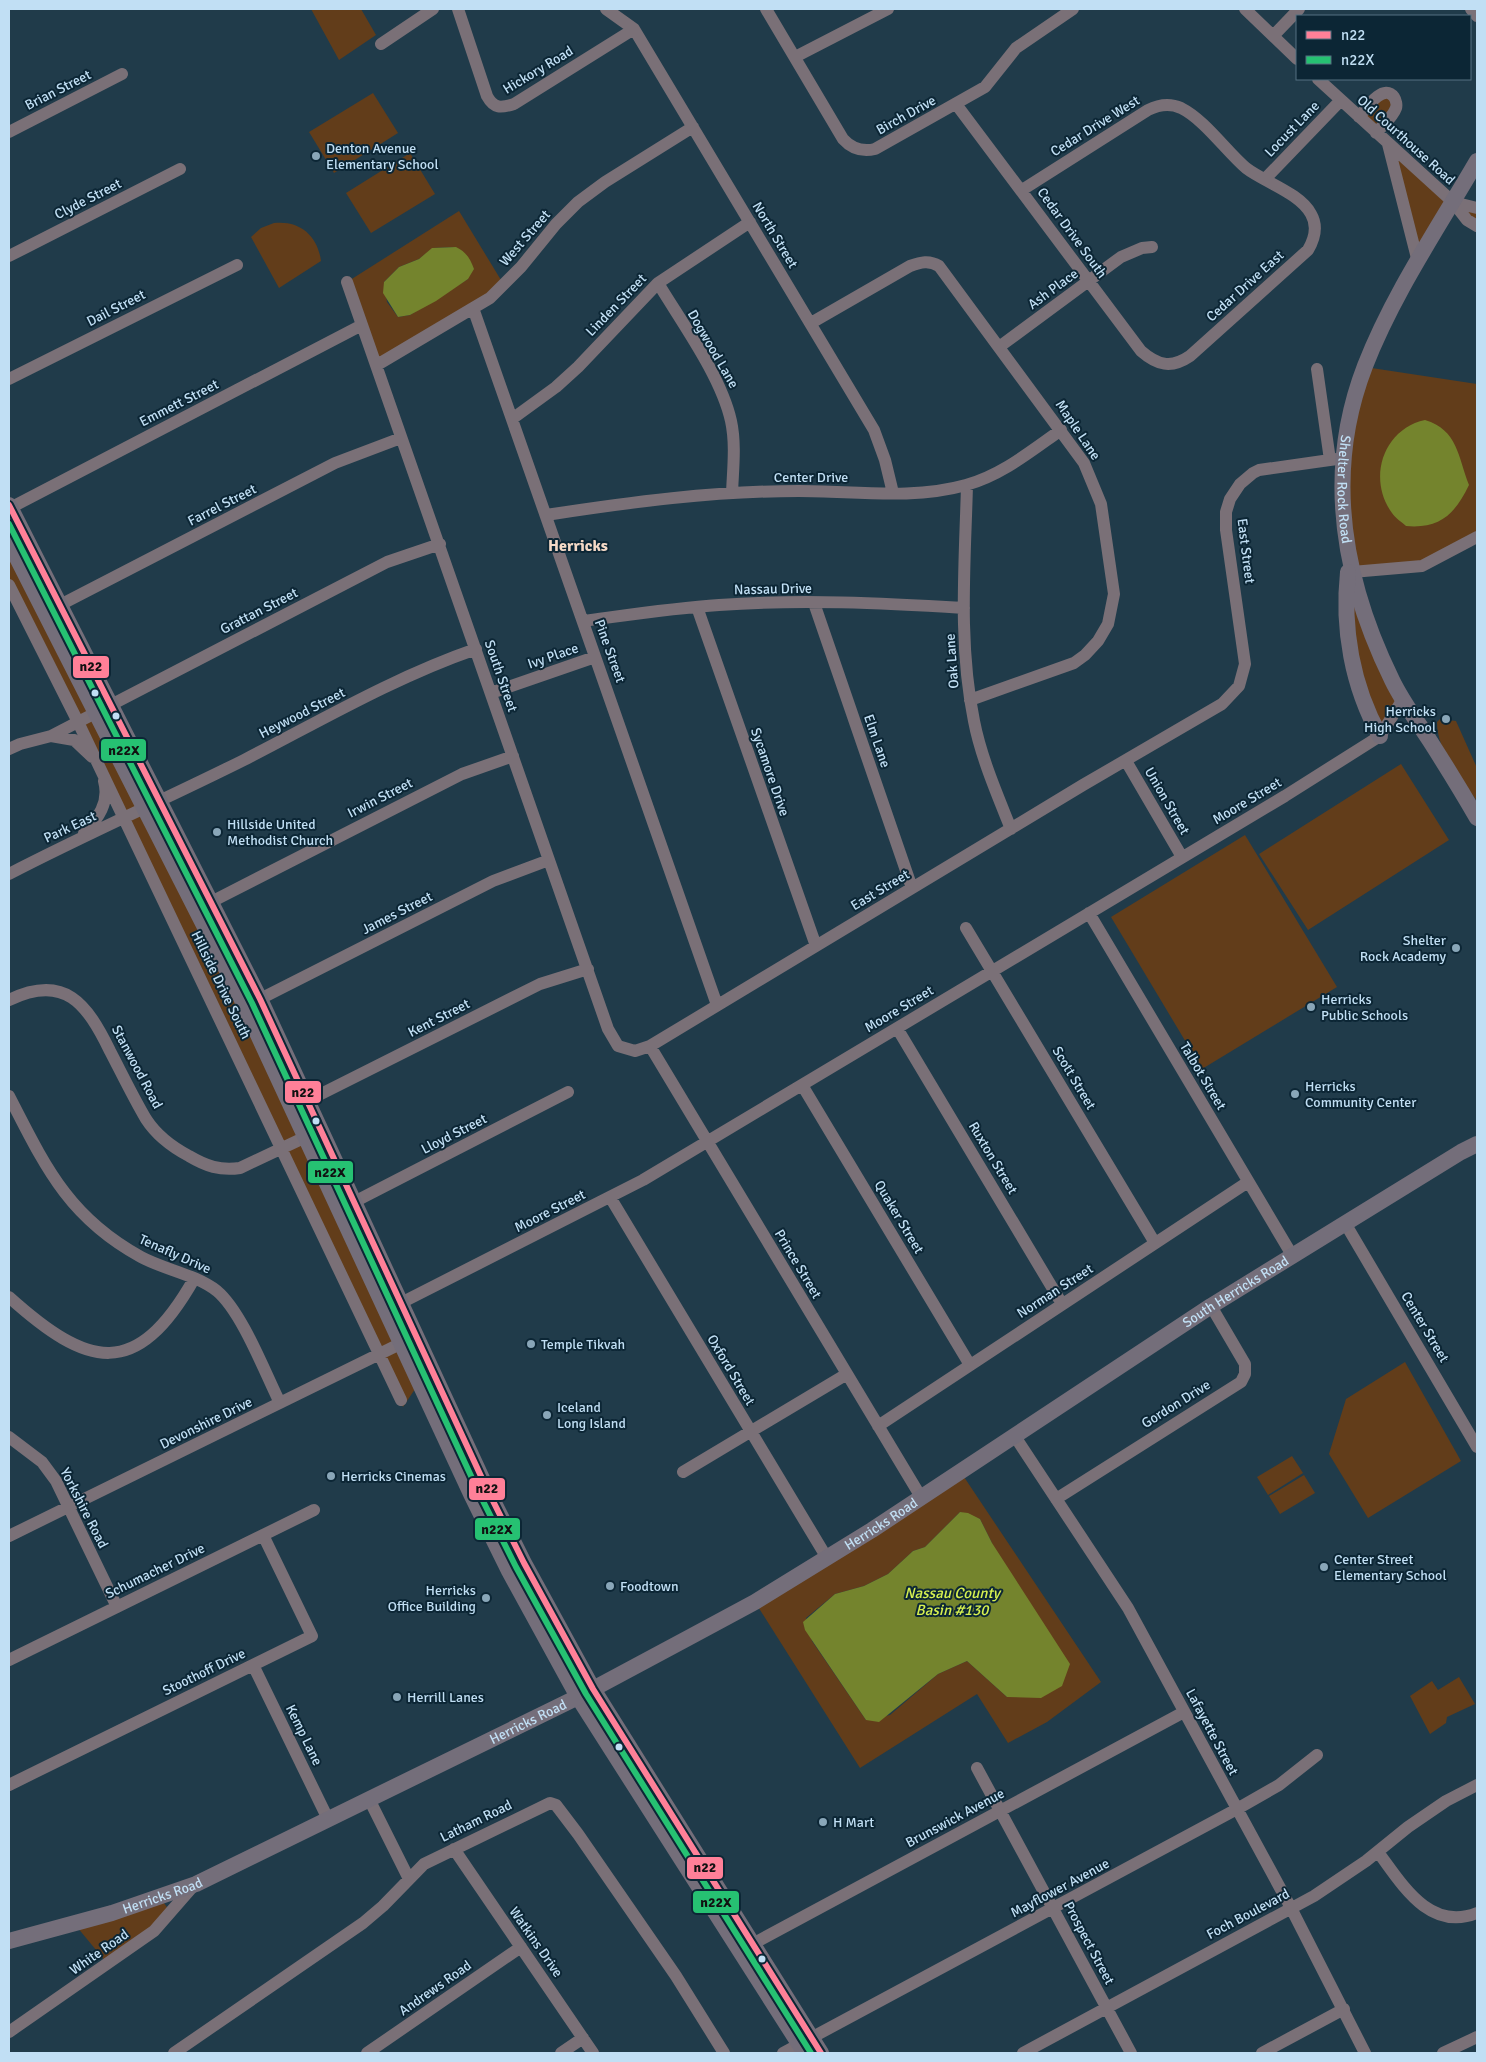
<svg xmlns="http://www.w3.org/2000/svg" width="1486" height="2062" viewBox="0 0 1486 2062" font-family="Signika,sans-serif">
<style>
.green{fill:#623d1a;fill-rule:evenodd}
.water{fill:#74842d}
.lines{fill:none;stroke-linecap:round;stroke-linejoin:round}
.minor{stroke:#7a7077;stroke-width:12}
.major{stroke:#746e7a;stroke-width:16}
.bus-1-casing{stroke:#0c2635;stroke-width:10}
.bus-2-casing{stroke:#0c2635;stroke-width:10}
.bus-1{stroke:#ff8098;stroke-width:6}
.bus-2{stroke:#26c172;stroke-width:6}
.poi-dot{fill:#89a6b8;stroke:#0c2635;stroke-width:2}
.bus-dot{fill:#c1dff4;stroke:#0c2635;stroke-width:2}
.labels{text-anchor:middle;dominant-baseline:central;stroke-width:4;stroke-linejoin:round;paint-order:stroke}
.street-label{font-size:14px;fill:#c1dff4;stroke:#0c2635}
.poi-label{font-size:14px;fill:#c1dff4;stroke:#0c2635;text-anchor:start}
.water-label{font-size:15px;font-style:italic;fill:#d7f150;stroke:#0c2635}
.quarter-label{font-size:16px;font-weight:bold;fill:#f5dac7;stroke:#0c2635}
.line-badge{stroke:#0c2635;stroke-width:2}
.pale-badge-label{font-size:14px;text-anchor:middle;font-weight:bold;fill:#111}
</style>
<rect width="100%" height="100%" fill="#203b4a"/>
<path class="green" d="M311 9H361L376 35 339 60Z
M373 93 398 133 334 173 309 132Z
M1378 95 1395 98 1376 133 1359 117Z
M1388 144 1453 202 1477 208V226L1453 202 1418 262Z
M410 153 435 194 371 233 346 193Z
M459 211 504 285 377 365 347 282ZM456 247 468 279 410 315 398 317 387 302 384 282 399 267 419 259 433 248Z
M274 223C300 220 318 236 321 261L279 288 251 237 261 228Z
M1365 367 1477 384V537L1422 567 1353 572 1403 699 1380 736 1362 701 1342 490Z
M9 542 240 996 419 1383 403 1407 9 585Z
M1440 719 1456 721 1477 768V801C1460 778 1437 751 1437 722Z
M1401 764 1449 840 1308 930 1259 854Z
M1245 835 1337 987 1202 1069 1111 917Z
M1405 1362 1461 1461 1368 1518 1329 1454 1346 1399Z
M1292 1456 1303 1473 1268 1495 1257 1477Z
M960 1471 1101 1682 1047 1722 1008 1743 977 1694 860 1768 755 1602ZM960 1512 980 1519 992 1543 1007 1697 967 1661 938 1674 890 1715 866 1720 812 1641 806 1618 835 1594 864 1586 888 1574 913 1551 925 1547Z
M1304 1475 1315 1493 1280 1514 1269 1496Z
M1459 1677 1475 1704 1447 1717 1446 1723 1430 1734 1410 1696 1432 1681 1438 1690Z
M161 1899 169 1910 152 1929 106 1962 77 1927Z"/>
<path class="water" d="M456 247C466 252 470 258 474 269L468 279 436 301 410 315 398 317 383 293 384 282 399 267 419 259 432 248Z
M1425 420C1458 430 1458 457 1469 485 1455 514 1440 529 1406 526 1402 522 1395 518 1392 513 1367 479 1383 429 1425 420Z
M960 1512 968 1513 980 1519 992 1543 1070 1664 1062 1686 1041 1698 1007 1697 967 1661 938 1674 879 1722 866 1720 805 1630 803 1622 835 1594 864 1586 888 1574 913 1551 925 1547Z"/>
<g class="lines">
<path class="minor" d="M458 9 487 96C494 109 501 108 514 104L634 29
M606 9 634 29 874 430 885 460 893 493
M766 9 843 139C852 149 862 152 875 149L985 87 1016 48 1073 9
M1245 9 1297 59
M1471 9 1477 16
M1273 36 1299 9
M381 44 433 9
M795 57 888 9
M1318 79 1453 202 1467 220 1477 226
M956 104 1141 351C1157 365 1171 369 1190 356L1308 250C1315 238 1318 226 1311 214 1300 193 1264 182 1246 168 1226 151 1205 120 1181 108 1170 103 1158 105 1148 110L1022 190
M1359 117C1365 110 1383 82 1394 97 1396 100 1397 105 1396 108 1393 117 1382 126 1376 133
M9 132 122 74
M1388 144 1418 262
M1265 179 1341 100
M1453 202 1477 208
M9 256 180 169
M347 282 608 1029 618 1046 635 1051 650 1046 1083 785 1222 704 1239 686 1245 664 1226 530V512L1230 499 1240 484 1253 473 1259 470 1344 458
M658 283C682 323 721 376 731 421 736 444 733 469 732 493
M473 308 717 1005
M811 323 910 266C921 262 929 260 939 266L1084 463 1101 504 1114 594 1108 624 1098 641 1085 655 1074 663 970 700
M999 347 1121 257 1142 248 1152 247
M377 365 490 298 521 267 556 224 578 202 605 182 693 127
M1317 369 1330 460
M9 379 237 265
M512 419 556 387 578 367 658 283 750 222
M967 485C965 563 958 643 974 721 981 757 997 794 1011 829
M10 508 362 325
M546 515C630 502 714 491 799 491 854 491 913 500 966 485 1002 475 1031 451 1061 430
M1352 572 1422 566 1477 537
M9 585 78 722 401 1400
M814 603 912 888
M60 605 335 463 401 438
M697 607 816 946
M583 621C628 615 674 608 719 605 800 599 883 603 964 608
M491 693 595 657
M51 736 74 740 92 757
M9 749 20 744 51 736 387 562 440 544
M1126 761 1182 857
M84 833C98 819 110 802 104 781
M9 874C86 834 166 799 244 760 320 721 395 677 476 649
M211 902 462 774 513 756
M1089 913 1292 1255
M966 928 1155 1243
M260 999 493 881 549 860
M9 1000C65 973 87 1004 110 1051 122 1074 133 1097 146 1119 157 1136 172 1147 189 1156 206 1166 220 1171 240 1168L312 1134
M897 1028 1062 1304
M650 1046 921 1497
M802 1085 970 1365
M9 1096C45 1166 68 1217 141 1257 165 1270 195 1274 217 1291 242 1312 265 1373 280 1403
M307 1101 540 984 588 969
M610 1197 827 1558
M354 1202 568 1092
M1345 1223 1477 1447
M9 1297C88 1368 136 1381 194 1279
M393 1307 643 1180 1285 796 1380 736 1403 699
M878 1426 1248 1182
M1014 1435 1128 1608 1291 1908 1365 2053
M9 1437 42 1462 56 1481 117 1607
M683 1472 847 1374
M1056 1499 1241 1382 1245 1374V1364L1211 1306
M9 1536 410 1339
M9 1660 314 1510
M253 1665 328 1819
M977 1768 1131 2053
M9 1785 312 1636 263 1535
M369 1799 409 1879
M454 1849 593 2053
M1378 1852C1402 1884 1429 1932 1477 1913
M747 1947 1184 1712
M9 2032 154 1931 195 1884
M174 2053 363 1923 383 1906 424 1864 550 1803 556 1805 578 1834 676 1976 724 2053
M367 2053 521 1947
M561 2053 583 2038
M783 2053 1237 1809 1279 1785 1317 1755
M1023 2053 1314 1896 1366 1861 1408 1827 1446 1801 1477 1785
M1262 2053 1344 2009
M1443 2053 1477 2037"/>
<g class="major">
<path id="s1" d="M1477 161C1438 228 1393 294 1365 366 1324 472 1343 580 1392 680 1402 701 1417 721 1430 741 1446 766 1462 792 1477 818"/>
<path d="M9 505 260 999 486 1487 524 1563 593 1689 821 2053"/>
<path d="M9 542 240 996 471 1494 509 1571 578 1697 805 2053"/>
<path d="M1348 572C1342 628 1352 686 1380 736"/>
<path id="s2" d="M9 1941 112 1913 196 1884 578 1697 690 1637 755 1602 872 1530 1211 1306 1461 1152 1477 1144"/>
</g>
<g class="bus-1-casing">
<path id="bus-1" d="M9 505 260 999 486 1487 524 1563 593 1689 821 2053"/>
</g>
<g class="bus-2-casing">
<path id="bus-2" d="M9 524 252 1003 478 1491 516 1567 586 1694 811 2053"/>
</g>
<use href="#bus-1" class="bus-1"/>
<use href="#bus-2" class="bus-2"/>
</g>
<g class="poi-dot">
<circle cx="316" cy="156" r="5"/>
<circle cx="1446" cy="719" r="5"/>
<circle cx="217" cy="832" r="5"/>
<circle cx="1456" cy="948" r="5"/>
<circle cx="1311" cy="1007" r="5"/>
<circle cx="1295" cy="1094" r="5"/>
<circle cx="531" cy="1344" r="5"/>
<circle cx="547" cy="1415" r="5"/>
<circle cx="331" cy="1476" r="5"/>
<circle cx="1324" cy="1567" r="5"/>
<circle cx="610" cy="1586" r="5"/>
<circle cx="486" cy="1598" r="5"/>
<circle cx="397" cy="1697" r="5"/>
<circle cx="823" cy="1822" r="5"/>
</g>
<g class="bus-dot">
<circle cx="95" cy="693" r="4.5"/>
<circle cx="116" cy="716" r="4.5"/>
<circle cx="316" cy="1121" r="4.5"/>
<circle cx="619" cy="1747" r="4.5"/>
<circle cx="762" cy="1959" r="4.5"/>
</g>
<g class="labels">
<g class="street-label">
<text transform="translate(538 70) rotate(-31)">Hickory Road</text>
<text transform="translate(58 90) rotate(-27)">Brian Street</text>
<text transform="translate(906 115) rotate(-29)">Birch Drive</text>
<text transform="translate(1095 126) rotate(-32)">Cedar Drive West</text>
<text transform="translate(1292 129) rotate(-46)">Locust Lane</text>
<text transform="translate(1406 140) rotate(42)">Old Courthouse Road</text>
<text transform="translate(88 199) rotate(-27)">Clyde Street</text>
<text transform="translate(1072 233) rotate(54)">Cedar Drive South</text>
<text transform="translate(775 235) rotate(59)">North Street</text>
<text transform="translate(525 238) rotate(-49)">West Street</text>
<text transform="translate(1245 286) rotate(-42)">Cedar Drive East</text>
<text transform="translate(1053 289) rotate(-36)">Ash Place</text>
<text transform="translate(616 305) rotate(-46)">Linden Street</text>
<text transform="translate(116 308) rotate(-27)">Dail Street</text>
<text transform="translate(713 349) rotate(60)">Dogwood Lane</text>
<text transform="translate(179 403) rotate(-27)">Emmett Street</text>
<text transform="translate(1078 430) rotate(56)">Maple Lane</text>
<text x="811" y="477">Center Drive</text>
<text stroke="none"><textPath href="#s1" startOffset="360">Shelter Rock Road</textPath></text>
<text transform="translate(222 505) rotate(-27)">Farrel Street</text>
<text transform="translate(1246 551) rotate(83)">East Street</text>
<text transform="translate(773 589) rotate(-1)">Nassau Drive</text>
<text transform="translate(259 611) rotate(-27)">Grattan Street</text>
<text transform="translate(610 651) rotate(70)">Pine Street</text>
<text transform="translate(553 656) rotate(-19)">Ivy Place</text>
<text transform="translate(952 661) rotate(-94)">Oak Lane</text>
<text transform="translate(501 676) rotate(71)">South Street</text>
<text transform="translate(302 713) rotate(-27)">Heywood Street</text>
<text transform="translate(877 741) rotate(71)">Elm Lane</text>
<text transform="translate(770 772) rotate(71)">Sycamore Drive</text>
<text transform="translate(380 798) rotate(-27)">Irwin Street</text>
<text transform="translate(1167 801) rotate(60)">Union Street</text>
<text transform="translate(1247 801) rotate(-31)">Moore Street</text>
<text transform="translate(70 827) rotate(-25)">Park East</text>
<text transform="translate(880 890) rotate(-31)">East Street</text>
<text transform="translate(397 913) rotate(-27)">James Street</text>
<text transform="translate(221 985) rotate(64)">Hillside Drive South</text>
<text transform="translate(899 1009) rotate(-31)">Moore Street</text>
<text transform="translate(439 1018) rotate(-27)">Kent Street</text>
<text transform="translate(137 1067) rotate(62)">Stanwood Road</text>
<text transform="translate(1203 1076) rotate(59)">Talbot Street</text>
<text transform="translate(1074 1078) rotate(59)">Scott Street</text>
<text transform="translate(454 1134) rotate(-27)">Lloyd Street</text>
<text transform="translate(993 1158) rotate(59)">Ruxton Street</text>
<text transform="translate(550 1211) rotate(-27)">Moore Street</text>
<text transform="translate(899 1217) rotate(59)">Quaker Street</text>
<text transform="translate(175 1254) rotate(24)">Tenafly Drive</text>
<text transform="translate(798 1264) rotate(59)">Prince Street</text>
<text transform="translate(1055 1291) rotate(-33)">Norman Street</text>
<text stroke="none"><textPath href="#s2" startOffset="1394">South Herricks Road</textPath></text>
<text transform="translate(1425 1327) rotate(59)">Center Street</text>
<text transform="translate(731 1370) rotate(59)">Oxford Street</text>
<text transform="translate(1176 1404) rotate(-32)">Gordon Drive</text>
<text transform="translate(206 1423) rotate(-26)">Devonshire Drive</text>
<text transform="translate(84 1508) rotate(63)">Yorkshire Road</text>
<text stroke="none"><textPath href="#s2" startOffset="970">Herricks Road</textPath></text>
<text transform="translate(155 1571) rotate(-26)">Schumacher Drive</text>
<text transform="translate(204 1672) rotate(-26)">Stoothoff Drive</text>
<text stroke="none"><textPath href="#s2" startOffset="565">Herricks Road</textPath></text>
<text transform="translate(1212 1732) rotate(62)">Lafayette Street</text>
<text transform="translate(304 1735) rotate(64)">Kemp Lane</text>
<text transform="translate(955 1818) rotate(-28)">Brunswick Avenue</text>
<text transform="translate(476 1821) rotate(-26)">Latham Road</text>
<text transform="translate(1060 1888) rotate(-28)">Mayflower Avenue</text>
<text stroke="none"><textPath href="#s2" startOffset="160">Herricks Road</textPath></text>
<text transform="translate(1248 1914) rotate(-28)">Foch Boulevard</text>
<text transform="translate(536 1942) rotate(55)">Watkins Drive</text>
<text transform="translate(1089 1943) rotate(62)">Prospect Street</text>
<text transform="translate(99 1952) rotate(-35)">White Road</text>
<text transform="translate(435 1988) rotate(-35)">Andrews Road</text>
</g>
<g class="poi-label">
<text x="326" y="148">Denton Avenue<tspan x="326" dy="16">Elementary School</tspan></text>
<text x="1436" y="711" text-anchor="end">Herricks<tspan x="1436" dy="16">High School</tspan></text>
<text x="227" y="824">Hillside United<tspan x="227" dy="16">Methodist Church</tspan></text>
<text x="1446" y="940" text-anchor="end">Shelter<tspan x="1446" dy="16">Rock Academy</tspan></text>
<text x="1321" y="999">Herricks<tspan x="1321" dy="16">Public Schools</tspan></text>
<text x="1305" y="1086">Herricks<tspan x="1305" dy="16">Community Center</tspan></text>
<text x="541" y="1344">Temple Tikvah</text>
<text x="557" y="1407">Iceland<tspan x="557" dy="16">Long Island</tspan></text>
<text x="341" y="1476">Herricks Cinemas</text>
<text x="1334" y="1559">Center Street<tspan x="1334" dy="16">Elementary School</tspan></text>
<text x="620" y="1586">Foodtown</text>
<text x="476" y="1590" text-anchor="end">Herricks<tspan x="476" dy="16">Office Building</tspan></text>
<text x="407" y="1697">Herrill Lanes</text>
<text x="833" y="1822">H Mart</text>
</g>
<g class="water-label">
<text x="952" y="1593">Nassau County<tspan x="952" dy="17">Basin #130</tspan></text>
</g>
<g class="quarter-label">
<text x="578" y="546">Herricks</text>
</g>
</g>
<g class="line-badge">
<rect x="72" y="655" width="38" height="24" rx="5" fill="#ff8098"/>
<rect x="100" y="738" width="47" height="24" rx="5" fill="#26c172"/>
<rect x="284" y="1080" width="38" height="24" rx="5" fill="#ff8098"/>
<rect x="307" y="1160" width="47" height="24" rx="5" fill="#26c172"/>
<rect x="468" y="1477" width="38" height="24" rx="5" fill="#ff8098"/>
<rect x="474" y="1517" width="47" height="24" rx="5" fill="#26c172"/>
<rect x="686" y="1856" width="38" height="24" rx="5" fill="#ff8098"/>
<rect x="692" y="1890" width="48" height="24" rx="5" fill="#26c172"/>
</g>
<g class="pale-badge-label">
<text x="91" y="671">n22</text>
<text x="124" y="755">n22X</text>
<text x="303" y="1097">n22</text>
<text x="330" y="1177">n22X</text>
<text x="487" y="1493">n22</text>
<text x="497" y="1534">n22X</text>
<text x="705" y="1872">n22</text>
<text x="716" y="1907">n22X</text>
</g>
<rect width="1486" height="2062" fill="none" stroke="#c1dff4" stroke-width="20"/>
<rect x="1296" y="15" width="175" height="65" fill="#0c2635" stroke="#547081"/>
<rect x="1306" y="31" width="25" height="8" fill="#ff8098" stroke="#547081"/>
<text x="1341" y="40" font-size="15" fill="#c1dff4">n22</text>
<rect x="1306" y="56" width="25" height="8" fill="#26c172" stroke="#547081"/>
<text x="1341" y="65" font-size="15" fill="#c1dff4">n22X</text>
</svg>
